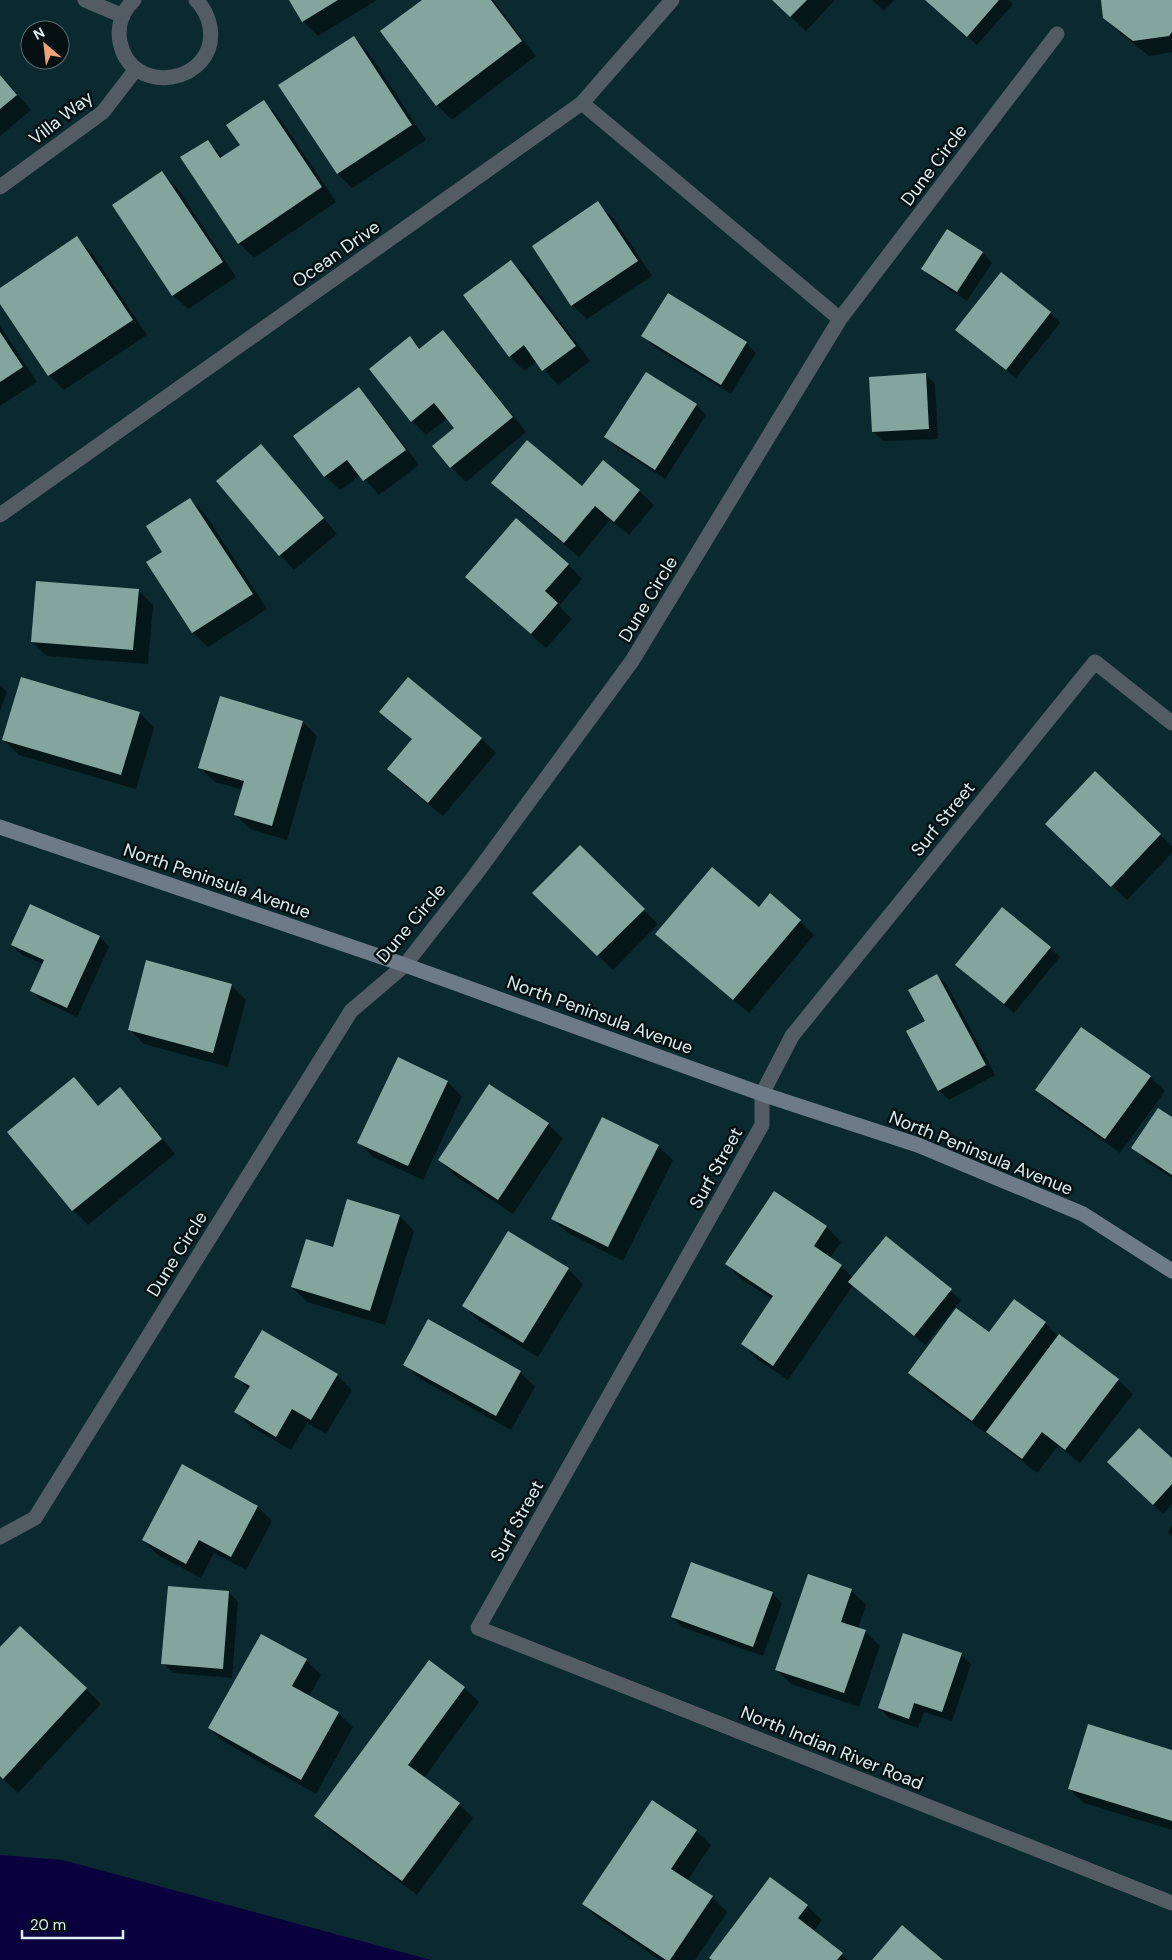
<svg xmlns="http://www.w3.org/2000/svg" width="1172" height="1960" viewBox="0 0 1172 1960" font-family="'DM Sans',sans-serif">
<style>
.water{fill:#0a003d}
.shadow{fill:#0007}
.building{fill:#84a59d}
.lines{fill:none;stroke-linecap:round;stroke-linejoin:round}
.street{stroke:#535c64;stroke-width:15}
.secondary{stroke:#6c7b87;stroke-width:15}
.labels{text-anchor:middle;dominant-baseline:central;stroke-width:5;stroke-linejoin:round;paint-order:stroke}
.street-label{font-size:18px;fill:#deeff3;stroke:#051013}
</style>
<rect width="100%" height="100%" fill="#0a2a2f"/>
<path class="water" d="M0 1855 63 1860 431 1960H0Z"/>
<path class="shadow" d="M291 0H377L318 36 303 21Z
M424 0H493L536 56 452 120 437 105 382 32Z
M772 0H835L806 31Z
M872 0H894L884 11Z
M925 0H1009L1013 4 977 45Z
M1103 0H1172V52L1149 56 1119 32 1104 17Z
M354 37 368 52 426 140 352 188 338 174Z
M0 74 31 110 0 136Z
M264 102 278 116 336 202 254 258 239 243 207 141 223 157 241 145Z
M162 173 177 188 236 277 188 309 173 295Z
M598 203 613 218 652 276 587 319 572 305Z
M948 231 983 253 992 263 967 301 932 278 922 268Z
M76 238 91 252 147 335 64 390 49 375 0 302V289Z
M511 261 526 276 590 361 558 385 537 361 524 371 510 356Z
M1001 274 1051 313 1060 323 1016 378 966 339 956 329Z
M668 295 746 343 756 353 731 394 653 346 643 336Z
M0 326 37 382 0 406Z
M443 332 457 346 526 432 466 482 451 467 456 429 448 418 426 435 412 421 410 338 421 349Z
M925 374 935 384 938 439 883 441 873 431Z
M359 389 373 404 419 465 379 495 361 475 340 490 325 476Z
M696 405 706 415 665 479 616 447 606 437Z
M260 446 275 460 337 534 294 570 280 555Z
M493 483 639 491 654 505 629 535 610 520 579 557 508 498Z
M190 499 205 514 267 609 208 647 193 633 148 563 164 552Z
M568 564 582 579 559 606 572 619 546 648 466 577Z
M138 590 153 605 148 664 47 656 32 642Z
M0 685 7 692 0 711Z
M381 711 481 738 496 753 443 816 403 784 389 769 413 740Z
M140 713 154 728 136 789 19 755 4 740Z
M303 722 317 736 287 840 250 829 235 815 243 790 215 782 200 768Z
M1095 773 1172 846V853L1127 900 1062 838Z
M580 847 658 924 613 970 534 893Z
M759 909 800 921 814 935 749 1013 671 948 657 934Z
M100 937 109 947 77 1017 41 1000 31 990 43 964 22 955 12 945Z
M1050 948 1060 957 1014 1013 957 965Z
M937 976 947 985 995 1075 949 1100 939 1090 926 1022Z
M231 985 246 1000 228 1067 144 1044 129 1029Z
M398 1059 448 1082 462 1097 423 1180 373 1157 359 1142Z
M1150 1077 1165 1091 1120 1153 1052 1104 1037 1090Z
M74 1079 99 1106 120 1089 135 1104 175 1154 88 1225 73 1210 9 1132Z
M489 1085 548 1124 563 1139 513 1214 454 1175 440 1160Z
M1172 1118V1178L1147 1162 1133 1147Z
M658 1146 673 1160 623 1261 568 1233 553 1219Z
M775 1193 827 1227 841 1242 830 1258 841 1266 853 1278 886 1237 961 1300 925 1345 853 1285 788 1380 757 1359 743 1344 773 1300 741 1279 726 1264Z
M400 1216 414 1231 385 1325 307 1302 292 1287Z
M568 1269 583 1284 538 1357 479 1321 464 1306Z
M1014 1300 1045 1323 1059 1337 1118 1380 1133 1394 1080 1463 1058 1446 1037 1473 1002 1446 989 1433 988 1435 924 1388 910 1373 989 1334Z
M263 1332 337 1375 352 1390 326 1434 307 1423 291 1450 250 1426 236 1412 249 1390 236 1376Z
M405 1364 520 1372 535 1387 511 1430 420 1379Z
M1172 1460V1504L1163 1514 1119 1472Z
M258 1507 272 1521 246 1570 214 1553 201 1578 158 1555 143 1540Z
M1172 1525V1536L1168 1532Z
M851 1590 866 1605 858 1629 865 1631 880 1646 859 1707 791 1684 776 1669Z
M229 1592 238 1602 232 1678 173 1673 163 1663Z
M772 1593 782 1603 763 1656 682 1627 672 1617Z
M0 1649 86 1689 101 1704 18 1793 0 1776Z
M961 1654 971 1664 952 1721 924 1712 918 1728 889 1718 879 1708Z
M306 1660 321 1675 309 1696 338 1713 353 1727 316 1794 224 1742 209 1728Z
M464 1688 479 1702 424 1778 459 1804 473 1818 417 1895 330 1830 315 1816Z
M1172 1751V1830L1084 1803 1069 1789Z
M696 1831 711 1845 687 1881 712 1897 727 1912 695 1960H660L598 1918 583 1904Z
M807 1906 822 1920 813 1932 848 1960H713Z"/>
<path class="building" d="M289 0H338L302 22Z
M422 0H491L522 41 436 106 380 31Z
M772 0H807L790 17Z
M925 0H999L967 37Z
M1101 0H1172V32L1169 36 1133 41 1103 18Z
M354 36 412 125 337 174 278 85Z
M0 75 17 95 0 109Z
M264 100 322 187 238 244 180 157 208 140 220 158 240 145 226 125Z
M162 171 223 262 172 296 112 205Z
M598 201 638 261 571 306 532 246Z
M947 229 983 252 957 292 921 269Z
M77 236 133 320 48 376 0 304V288Z
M511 260 576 346 542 371 524 345 509 357 463 295Z
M1001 272 1051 312 1006 370 955 330Z
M668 293 747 342 721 385 641 336Z
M443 330 513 417 450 468 432 446 454 428 434 403 411 422 369 369 410 336 419 349Z
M0 332 23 367 0 382Z
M646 372 697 404 655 470 604 437Z
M926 373 929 429 872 432 869 377Z
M359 387 406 450 363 481 347 460 324 477 293 436Z
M527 440 582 486 603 460 640 490 614 522 595 506 564 543 491 483Z
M261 444 324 518 279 556 216 481Z
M190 498 253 594 192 633 146 562 162 552 146 526Z
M516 518 569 564 545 591 558 603 531 634 465 577Z
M36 581 139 589 133 650 31 642Z
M21 677 140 712 121 775 2 740Z
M408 677 482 738 428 803 387 769 412 739 379 712Z
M220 696 303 721 272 826 234 815 244 781 198 768Z
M1095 771 1161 834 1111 887 1045 824Z
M580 845 645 909 597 956 532 893Z
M712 867 759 907 770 893 801 920 733 1000 655 934Z
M30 904 100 936 67 1008 30 991 44 960 11 945Z
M1002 907 1051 947 1004 1004 955 965Z
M146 960 232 984 213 1053 128 1030Z
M937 974 986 1065 938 1091 906 1031 925 1021 908 990Z
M1081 1027 1151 1076 1105 1139 1035 1090Z
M398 1057 448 1081 408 1166 357 1143Z
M74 1077 98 1106 120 1087 162 1139 72 1211 7 1132Z
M489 1084 549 1123 498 1200 438 1160Z
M1158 1108 1172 1117V1175L1131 1148Z
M602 1117 659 1145 608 1247 551 1219Z
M774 1191 827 1226 814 1246 842 1265 773 1366 741 1344 773 1296 725 1264Z
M347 1199 400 1215 370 1311 291 1287 306 1239 333 1247Z
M508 1231 569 1268 523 1343 462 1306Z
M886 1236 952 1289 914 1336 848 1282Z
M1014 1299 1046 1322 972 1421 908 1373 956 1308 989 1332Z
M428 1319 521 1371 496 1416 403 1365Z
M262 1330 338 1374 311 1420 292 1409 276 1437 234 1412 250 1386 234 1377Z
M1059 1334 1119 1379 1065 1450 1042 1432 1022 1459 986 1432Z
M1139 1428 1172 1458V1484L1153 1505 1107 1462Z
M182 1464 258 1506 231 1557 199 1540 186 1564 142 1540Z
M691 1562 773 1592 753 1647 671 1617Z
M808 1574 852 1589 841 1622 866 1630 844 1693 775 1670Z
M168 1586 229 1591 223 1669 161 1664Z
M20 1626 87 1688 3 1779 0 1776V1647Z
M903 1633 962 1653 942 1712 914 1703 909 1719 878 1708Z
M261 1634 307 1659 292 1686 339 1712 301 1780 208 1728Z
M429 1660 465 1687 408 1765 460 1803 402 1881 314 1816Z
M1088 1724 1172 1750V1821L1068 1789Z
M652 1800 697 1830 671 1869 713 1896 670 1960H666L582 1904Z
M770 1877 808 1905 798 1918 843 1953 837 1960H712L709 1958Z
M902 1925 943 1960H872Z"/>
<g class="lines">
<path class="street" d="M85 0 123 16
M134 0C122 11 117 26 120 42 131 99 219 83 210 27 208 16 204 8 196 0
M582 103 840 319
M0 187 103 112 136 69
M0 515 582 103 672 0
M1172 723 1095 662 792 1036 762 1094V1125L478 1628 1172 1903
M0 1537 35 1518 351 1011 405 965 476 874 632 661 840 319 1057 34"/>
<path class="secondary" d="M0 827 405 965 762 1094 918 1145 1083 1214 1172 1271"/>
</g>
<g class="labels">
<g class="street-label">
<text transform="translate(61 118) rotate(-38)">Villa Way</text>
<text transform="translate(934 165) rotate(-53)">Dune Circle</text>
<text transform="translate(336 254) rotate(-35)">Ocean Drive</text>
<text transform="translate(648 599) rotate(-59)">Dune Circle</text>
<text transform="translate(943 819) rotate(-51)">Surf Street</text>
<text transform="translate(217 881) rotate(19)">North Peninsula Avenue</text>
<text transform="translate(411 923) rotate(-50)">Dune Circle</text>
<text transform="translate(600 1015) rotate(20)">North Peninsula Avenue</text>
<text transform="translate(981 1153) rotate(22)">North Peninsula Avenue</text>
<text transform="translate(716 1168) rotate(-61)">Surf Street</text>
<text transform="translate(177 1254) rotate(-58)">Dune Circle</text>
<text transform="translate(517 1521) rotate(-61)">Surf Street</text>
<text transform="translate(832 1748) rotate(22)">North Indian River Road</text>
</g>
</g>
<g transform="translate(45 45) rotate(332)"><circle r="24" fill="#051013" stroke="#5c696d"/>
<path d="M0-4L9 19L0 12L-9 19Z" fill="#efa377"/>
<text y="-8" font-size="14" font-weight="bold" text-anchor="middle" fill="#deeff3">N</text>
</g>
<path d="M22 1930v8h101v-8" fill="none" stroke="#deeff3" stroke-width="2.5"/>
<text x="30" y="1930" font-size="15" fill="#deeff3" stroke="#051013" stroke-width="4" paint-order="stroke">20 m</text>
</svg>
